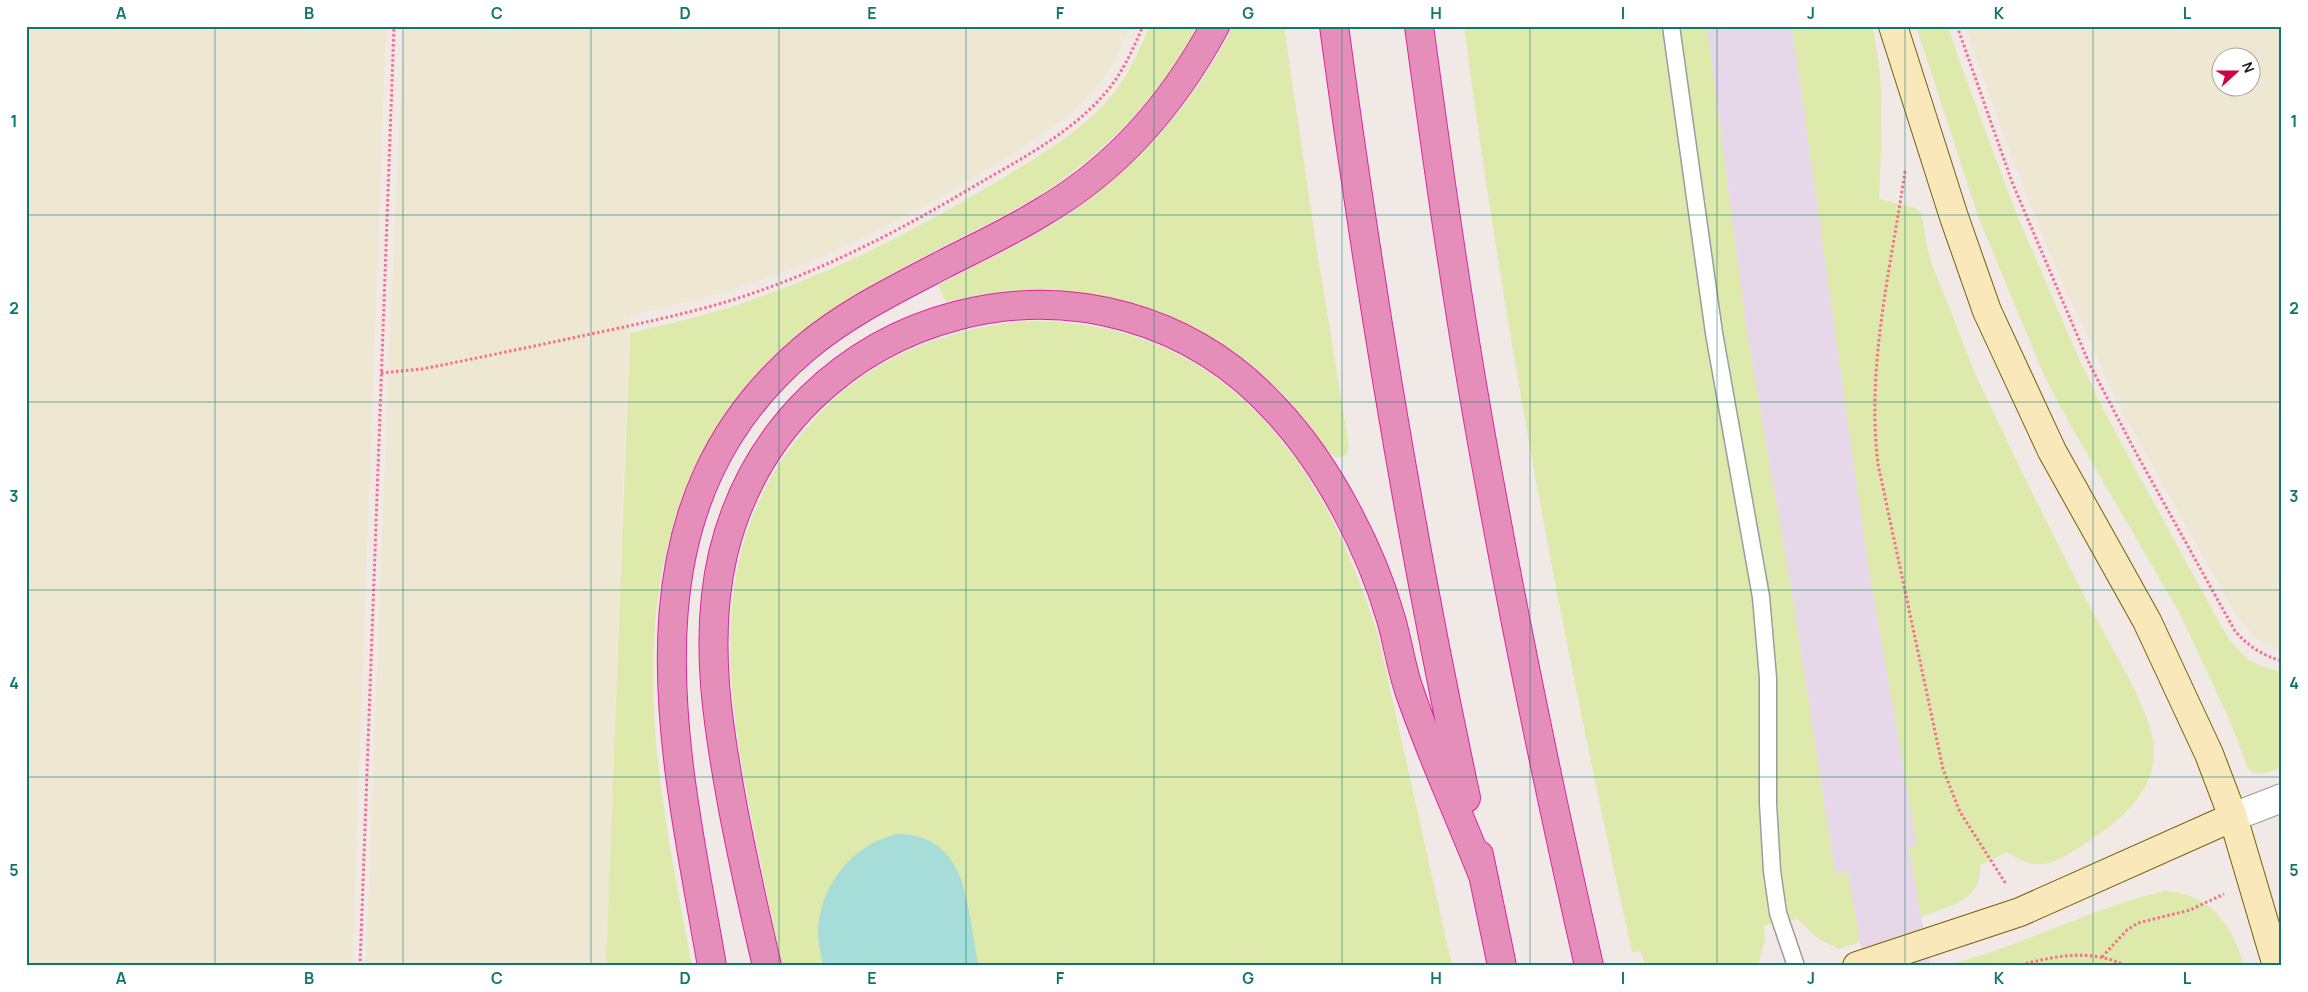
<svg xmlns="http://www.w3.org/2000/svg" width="2308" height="992" viewBox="0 0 2308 992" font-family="Manrope,sans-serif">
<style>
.industrial{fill:#e7d8e9}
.farmland{fill:#eee7d1;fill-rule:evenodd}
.grass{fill:#dee9ac}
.water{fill:#a6ddd8}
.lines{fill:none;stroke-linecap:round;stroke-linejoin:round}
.lane-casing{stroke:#9c9c9c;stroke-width:19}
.street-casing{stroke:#9c9c9c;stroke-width:30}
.secondary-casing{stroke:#775f06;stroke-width:30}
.highway-casing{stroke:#da279d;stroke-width:30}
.path{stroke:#f96e8b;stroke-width:3;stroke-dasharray:2.5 2.5;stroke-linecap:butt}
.lane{stroke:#fff;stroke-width:16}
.street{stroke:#fff;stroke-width:28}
.secondary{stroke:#f9e8ba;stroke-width:28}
.highway{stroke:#e68eba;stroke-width:28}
.grid{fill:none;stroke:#0f766e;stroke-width:1;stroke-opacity:0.55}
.neatline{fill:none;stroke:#0f766e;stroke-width:2}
.grid-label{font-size:16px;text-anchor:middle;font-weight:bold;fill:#0f766e}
</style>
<rect width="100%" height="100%" fill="#f0e9e6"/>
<path class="industrial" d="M1707 26H1792L1828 276 1917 846 1909 848 1930 966H1864L1848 872 1835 874 1790 582 1746 327Z"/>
<path class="farmland" d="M26 26H386L352 966H26Z
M404 26H1131L1116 59 1101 82 1071 113 1021 149 941 197 865 237 801 266 725 292 629 316 606 966H366L389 353Z
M1965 26H2282V652L2256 638 2234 612 2117 401 2053 261 2011 155ZM2220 58H2250V88H2220Z"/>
<path class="grass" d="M1150 26H1199C1159 97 1106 153 1037 197 960 242 875 274 805 330 671 437 641 590 657 753 664 824 679 895 692 966H606L630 333C673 323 715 313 757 298 841 269 921 227 998 181 1038 157 1082 132 1112 95 1129 75 1139 50 1150 26Z
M1233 26H1284L1316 245 1349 447 1347 455 1336 458C1325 449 1318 437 1310 426 1299 412 1288 398 1275 386 1185 299 1066 274 946 302L938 285C983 262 1030 240 1072 212 1141 164 1195 101 1233 26Z
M1464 26H1707L1746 327 1790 582 1835 873 1848 872 1860 942 1839 949 1817 938 1798 919 1764 926 1765 940 1758 966H1645L1641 951 1632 952C1564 646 1505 337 1464 26Z
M1792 26H1872C1886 82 1881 142 1879 199L1915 208 1920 212C1925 226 1925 241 1929 255 1934 272 1942 288 1948 304 1958 330 1968 357 1979 382 2014 457 2051 532 2089 605 2107 641 2154 713 2154 750 2155 794 2116 824 2083 845 2054 864 2038 873 2007 852L1980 865C1984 900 1946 907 1921 917L1909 847 1917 845 1868 564Z
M1916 26H1948L1959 60 2016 213 2080 361 2105 413 2222 628C2239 654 2250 666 2282 672V767C2271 771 2256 779 2248 768L2230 721 2179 612 2072 428 2043 373 1978 216Z
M1028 321C1226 320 1325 463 1378 635L1452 966H782C770 907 757 848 746 789 721 651 714 522 820 413 877 354 948 328 1028 321Z
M2164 891C2210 893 2232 924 2244 966H1943C2019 948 2088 909 2164 891Z"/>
<path class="water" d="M897 834C972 835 966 912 979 966H823C821 955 818 943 818 931 820 885 852 845 897 834Z"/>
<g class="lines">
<g class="lane-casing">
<path id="lane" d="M1671 26 1714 333 1761 597 1768 678V803L1772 871 1778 913 1796 966"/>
</g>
<g class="street-casing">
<path id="street" d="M2233 817 2282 798"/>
</g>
<g class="secondary-casing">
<path id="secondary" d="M1893 26 1954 217 1987 311 2052 451 2147 621 2209 754 2233 817 2277 966
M1857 966 2020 912 2233 817"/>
</g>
<g class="highway-casing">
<path id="highway" d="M1334 26C1369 285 1411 543 1466 798
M1419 26C1440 181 1462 337 1491 491 1520 650 1553 808 1589 966
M1479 855 1502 966
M712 966C675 752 612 512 804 349 845 314 894 290 942 265 975 248 1010 232 1042 212 1118 168 1174 102 1215 26
M767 966C755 915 744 865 734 814 718 728 703 640 723 554 784 301 1104 218 1278 412 1328 466 1371 549 1391 619 1398 643 1401 667 1409 690 1430 752 1458 812 1482 873"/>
</g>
<path class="path" d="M1957 26 2012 182 2089 363 2135 451 2235 631C2249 647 2262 655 2282 661
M1905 171C1891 268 1866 366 1878 464L1943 769 1960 812 2006 884
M381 373 422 369C483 357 544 344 605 331 647 322 689 313 729 301 816 274 898 232 976 185 1021 159 1073 132 1107 91 1123 72 1133 49 1143 26
M2102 957 2127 930 2138 923 2190 910 2224 894
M360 966 394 26
M2016 966C2055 956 2089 948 2127 966"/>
<use href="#lane" class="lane"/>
<use href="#street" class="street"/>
<use href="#secondary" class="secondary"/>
<use href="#highway" class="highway"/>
</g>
<path class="grid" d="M215 26V966M403 26V966M591 26V966M779 26V966M966 26V966M1154 26V966M1342 26V966M1530 26V966M1717 26V966M1905 26V966M2093 26V966M26 215H2282M26 402H2282M26 590H2282M26 777H2282"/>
<rect width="2308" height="992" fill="none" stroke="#ffffff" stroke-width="55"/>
<g transform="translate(2236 72) rotate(69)"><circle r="24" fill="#ffffff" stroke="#a5a5a5"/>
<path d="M0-4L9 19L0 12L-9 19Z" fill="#cd0242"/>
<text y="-8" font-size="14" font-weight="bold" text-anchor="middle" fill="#1f1f1f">N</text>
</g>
<rect x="28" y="28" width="2252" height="936" class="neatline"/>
<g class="grid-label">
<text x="121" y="19">A</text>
<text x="309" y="19">B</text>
<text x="497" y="19">C</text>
<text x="685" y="19">D</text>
<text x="872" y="19">E</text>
<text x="1060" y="19">F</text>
<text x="1248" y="19">G</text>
<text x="1436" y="19">H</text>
<text x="1623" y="19">I</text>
<text x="1811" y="19">J</text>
<text x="1999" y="19">K</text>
<text x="2187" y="19">L</text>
<text x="14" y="127">1</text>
<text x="2294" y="127">1</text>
<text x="14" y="314">2</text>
<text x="2294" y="314">2</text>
<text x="14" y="502">3</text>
<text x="2294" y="502">3</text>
<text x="14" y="689">4</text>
<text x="2294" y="689">4</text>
<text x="14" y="876">5</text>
<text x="2294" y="876">5</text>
<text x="121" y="984">A</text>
<text x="309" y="984">B</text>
<text x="497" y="984">C</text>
<text x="685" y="984">D</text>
<text x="872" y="984">E</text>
<text x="1060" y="984">F</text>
<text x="1248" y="984">G</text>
<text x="1436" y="984">H</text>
<text x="1623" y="984">I</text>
<text x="1811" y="984">J</text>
<text x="1999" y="984">K</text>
<text x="2187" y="984">L</text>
</g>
</svg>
